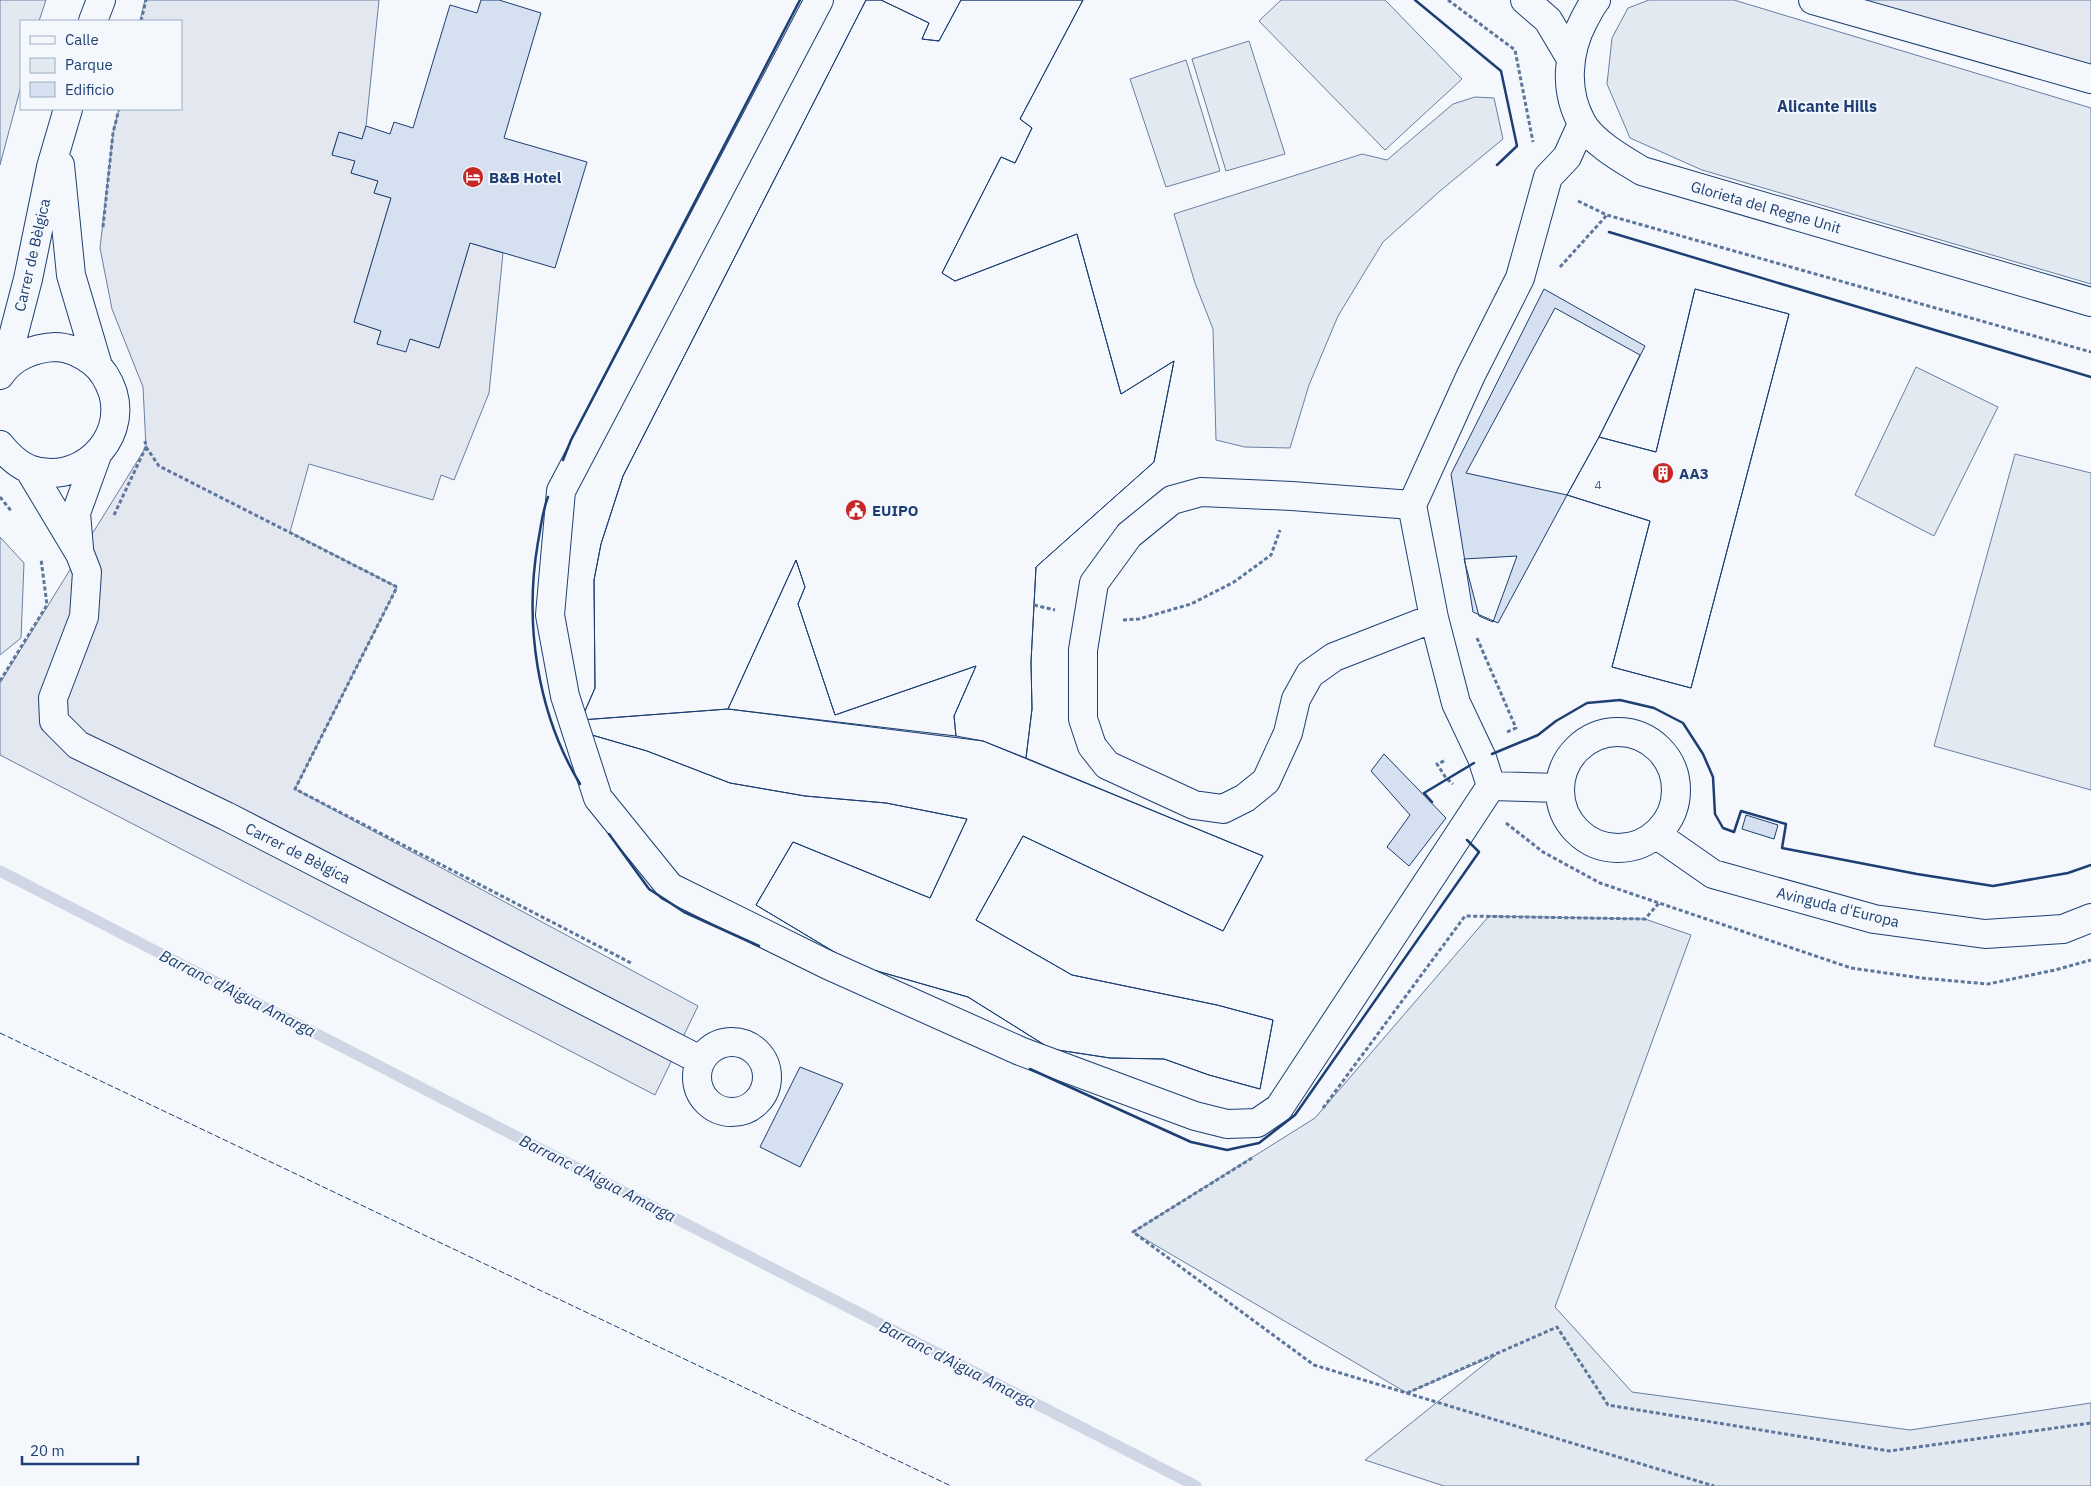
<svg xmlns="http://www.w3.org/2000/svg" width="2091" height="1486" viewBox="0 0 2091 1486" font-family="'IBM Plex Sans',sans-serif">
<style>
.green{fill:#e3e9f0;stroke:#687fa3}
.parking{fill:#e3e8f0;stroke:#687fa3}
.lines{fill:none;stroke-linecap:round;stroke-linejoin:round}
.stream{stroke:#cfd7e4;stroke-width:11}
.building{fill:#d5e0f0;stroke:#1d3f73;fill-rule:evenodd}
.minor-casing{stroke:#1d3f73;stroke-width:30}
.path{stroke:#5e769c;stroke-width:3;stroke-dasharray:4 2.5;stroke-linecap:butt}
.minor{stroke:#f4f7fb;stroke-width:28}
.fence{stroke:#1d3f73;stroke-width:1;stroke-dasharray:6 2.5;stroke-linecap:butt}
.wall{stroke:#1d3f73;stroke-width:2.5}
.labels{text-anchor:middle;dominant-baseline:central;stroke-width:4;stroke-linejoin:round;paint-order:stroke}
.number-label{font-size:12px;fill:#4b6792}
.poi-label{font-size:15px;font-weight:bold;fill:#1d3f73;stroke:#f4f7fb;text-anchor:start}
.street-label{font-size:15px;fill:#1d3f73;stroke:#f4f7fb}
.neighbourhood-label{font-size:16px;font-weight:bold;fill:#1d3f73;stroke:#f4f7fb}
.water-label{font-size:16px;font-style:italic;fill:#1d3f73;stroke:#f4f7fb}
</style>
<rect width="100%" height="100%" fill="#f4f7fb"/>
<path class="green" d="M0 0H46L39 21H21V86L0 165Z
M1281 0H1385L1462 79 1385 150 1259 21Z
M1649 0H1734L2091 108V284L1702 170 1630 138 1607 84 1612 38 1628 8Z
M1249 41 1285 154 1226 171 1192 59Z
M1186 60 1220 171 1166 187 1130 79Z
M1475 97 1494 98 1503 139 1440 191 1383 242 1338 316 1309 385 1290 448 1245 447 1216 440 1213 329 1195 283 1174 214 1362 154 1387 160 1453 104Z
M1916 367 1998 407 1934 536 1855 495Z
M2015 454 2091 473V790L1934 746Z
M0 537 24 563 21 638 0 655Z
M1489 916 1645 919 1691 935 1555 1307 1632 1392 1910 1430 2091 1403V1486H1444L1365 1460 1496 1355 1407 1393 1133 1232 1315 1118Z"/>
<path class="parking" d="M145 0H379L366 126 362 139 339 132 332 154 355 161 351 173 378 181 374 193 391 198 354 322 381 331 377 344 410 339 439 348 470 243 503 253 489 393 454 480 441 475 433 500 309 464 290 532 397 587 295 789 698 1006 655 1095 0 755V683L146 447 143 387 112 309 100 248 113 133 119 109H181V21H140Z
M1811 0H2091V81Z"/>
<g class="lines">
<path class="stream" d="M0 871 1196 1486"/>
</g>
<path class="building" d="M481 0H499L541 13 504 138 587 162 555 268 470 243 439 348 410 339 406 352 377 344 381 331 354 322 391 198 374 193 378 181 351 173 355 161 332 155 339 132 362 139 366 126 390 134 394 122 413 128 450 5 477 13Z
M866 0H881L929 23 922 39 939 41 961 0H1083L1020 119 1032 128 1015 163 1001 157 942 273 955 281 1077 234 1121 394 1174 361 1154 462 1036 567 1031 662 1032 709 1026 758 1263 856 1223 931 1023 836 976 920 1072 975 1217 1005 1273 1020 1260 1089 1209 1075 1164 1059 1110 1058 1051 1049 968 997 856 965 756 905 793 842 930 898 967 819 886 803 805 796 730 783 647 751 585 733 581 720 595 688 594 580 601 544 623 476ZM796 560 805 587 798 604 835 715 976 666 954 716 956 736 728 709Z
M866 0H881L929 23 922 39 939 41 961 0H1083L1020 119 1032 128 1015 163 1001 157 942 273 955 281 1077 234 1121 394 1174 361 1154 462 1036 567 1031 662 1032 709 1026 758 983 741 956 736 954 716 976 666 835 715 798 604 805 587 796 560 728 709 581 720 595 688 594 580 601 544 623 476Z
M1544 289 1645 346 1599 437 1656 452 1695 289 1789 314 1691 688 1612 667 1650 521 1567 495 1498 623 1473 612 1451 474Z
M1695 289 1789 314 1691 688 1612 667 1650 521 1567 495 1599 437 1656 452Z
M1555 308 1640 355 1599 437 1567 495 1466 473Z
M1517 556 1493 622 1479 616 1464 559Z
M728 709 983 741 1263 856 1223 931 1023 836 976 920 1072 975 1217 1005 1273 1020 1260 1089 1209 1075 1164 1059 1110 1058 1051 1049 968 997 856 965 756 905 793 842 930 898 967 819 886 803 805 796 730 783 647 751 585 733 581 720Z
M1384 754 1446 818 1409 866 1387 847 1410 815 1371 771Z
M1746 815 1778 825 1774 839 1742 829Z
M800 1067 843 1084 800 1167 760 1147Z"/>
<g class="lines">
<g class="minor-casing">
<path id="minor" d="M819 0 561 491 550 615 565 696 598 798 670 887 828 965 1020 1051 1195 1116 1227 1124 1257 1123 1279 1108 1491 786
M1525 0 1548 20 1570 57
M1596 0C1591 6 1588 13 1584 20 1567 52 1564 91 1582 123 1592 142 1624 160 1642 171L2091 302
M1813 0 2091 79
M93 21 101 0
M60 165 71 275 98 366
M5 367 28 279 51 167 68 109
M0 375C12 357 33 348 55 347 69 347 81 353 93 362 103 370 109 381 113 393 127 442 77 487 29 469 17 464 8 455 0 445
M29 469 80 554 87 572 84 617 53 698 54 721 78 745 226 816 700 1060
M1412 505 1292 496 1201 492 1172 500 1129 535 1094 583 1083 650V719L1092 746 1107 765 1194 805 1223 809 1245 798 1266 781 1288 733 1296 699 1310 674 1334 657 1434 618
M79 548 76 513 97 455
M1560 790a58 58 0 1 1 116 0a58 58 0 1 1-116 0Z
M1559 788 1491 786 1482 758 1456 703 1434 618 1412 505 1471 375 1520 278 1548 177 1567 157 1582 124
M1657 835 1713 874 1874 919 1985 934 2063 929 2091 918
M697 1077a35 35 0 1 1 70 0a35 35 0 1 1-70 0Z"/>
</g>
<path class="path" d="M1448 0 1515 50 1533 142
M141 21 146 0
M1578 201 1607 215 2091 352
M103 227 113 133 119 109
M1560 267 1607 215
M146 447 159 466 397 587 295 789 633 964
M0 497 12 512
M114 515 146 447 145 441
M1034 605 1055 610
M1123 620 1139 619 1191 604 1234 582 1271 555 1280 530
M1477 638 1516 728 1507 732
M0 681 47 605 41 559
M1444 761 1437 764 1446 778 1453 784
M1506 823 1543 852 1600 883 1851 968 1921 978 1988 984 2055 970 2091 960
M1323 1108 1465 916 1645 919 1659 903
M1252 1158 1133 1232 1314 1365 1714 1486
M1407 1393 1557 1327 1608 1405 1889 1451 2091 1423"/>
<use href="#minor" class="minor"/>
<path class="fence" d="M0 1033 951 1486"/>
<path class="wall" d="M1415 0 1501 71 1517 146 1497 165
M1609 232 2091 377
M563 460 571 440 800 0
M548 497C542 512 541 527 538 542 524 623 537 713 580 784
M1492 754 1538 735 1556 721 1587 703 1620 700 1654 708 1683 723 1703 754 1713 777 1715 814 1723 828 1734 832 1741 811 1786 824 1782 848 1917 874 1993 886 2068 873 2091 865
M1432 802 1424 793 1474 763
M609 834 649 889 684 912 759 946
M1030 1069 1191 1142 1227 1150 1259 1143 1295 1115 1479 852 1467 840"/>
</g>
<defs>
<g id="hotel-disc" transform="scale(1.125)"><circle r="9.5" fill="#c62828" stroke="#f4f7fb"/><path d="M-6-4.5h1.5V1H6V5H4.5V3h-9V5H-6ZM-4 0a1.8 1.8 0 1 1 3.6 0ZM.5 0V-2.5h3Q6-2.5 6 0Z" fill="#fff"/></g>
<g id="building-disc" transform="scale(1.125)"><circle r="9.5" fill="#c62828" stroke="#f4f7fb"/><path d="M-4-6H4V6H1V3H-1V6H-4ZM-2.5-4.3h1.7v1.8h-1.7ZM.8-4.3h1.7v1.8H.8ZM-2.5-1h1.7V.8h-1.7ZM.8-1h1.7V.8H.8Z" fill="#fff"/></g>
<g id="civic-disc" transform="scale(1.125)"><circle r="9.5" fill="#c62828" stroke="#f4f7fb"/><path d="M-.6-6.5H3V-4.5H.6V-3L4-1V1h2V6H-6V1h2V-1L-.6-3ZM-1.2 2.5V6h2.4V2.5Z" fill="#fff"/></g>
</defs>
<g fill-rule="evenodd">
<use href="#hotel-disc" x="473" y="177"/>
<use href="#building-disc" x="1663" y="473"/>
<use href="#civic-disc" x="856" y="510"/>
</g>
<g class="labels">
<g class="number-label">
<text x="1598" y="484">4</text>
</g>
<g class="poi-label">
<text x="489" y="177">B&amp;B Hotel</text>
<text x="1679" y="473">AA3</text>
<text x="872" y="510">EUIPO</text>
</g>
<g class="street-label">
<text transform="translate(1766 207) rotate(16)">Glorieta del Regne Unit</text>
<text transform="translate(32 255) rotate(-77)">Carrer de Bèlgica</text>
<text transform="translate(298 853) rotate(27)">Carrer de Bèlgica</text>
<text transform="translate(1838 907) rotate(14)">Avinguda d'Europa</text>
</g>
<g class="neighbourhood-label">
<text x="1827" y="106">Alicante Hills</text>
</g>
<g class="water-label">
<text transform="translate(238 993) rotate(27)">Barranc d'Aigua Amarga</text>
<text transform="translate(598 1178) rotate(27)">Barranc d'Aigua Amarga</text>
<text transform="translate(958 1364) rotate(27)">Barranc d'Aigua Amarga</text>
</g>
</g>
<rect x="20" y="20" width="162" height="90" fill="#f4f7fb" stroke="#9eadc5"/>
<rect x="30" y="36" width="25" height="8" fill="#f4f7fb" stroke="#9eadc5"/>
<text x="65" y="45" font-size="15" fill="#1d3f73">Calle</text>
<rect x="30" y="58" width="25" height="15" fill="#e3e9f0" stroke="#9eadc5"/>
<text x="65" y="70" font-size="15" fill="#1d3f73">Parque</text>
<rect x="30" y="82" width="25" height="15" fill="#d5e0f0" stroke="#9eadc5"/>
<text x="65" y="95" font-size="15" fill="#1d3f73">Edificio</text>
<path d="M22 1456v8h116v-8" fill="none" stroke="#1d3f73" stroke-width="2.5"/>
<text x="30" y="1456" font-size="15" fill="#1d3f73" stroke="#f4f7fb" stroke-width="4" paint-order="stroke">20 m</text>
</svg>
